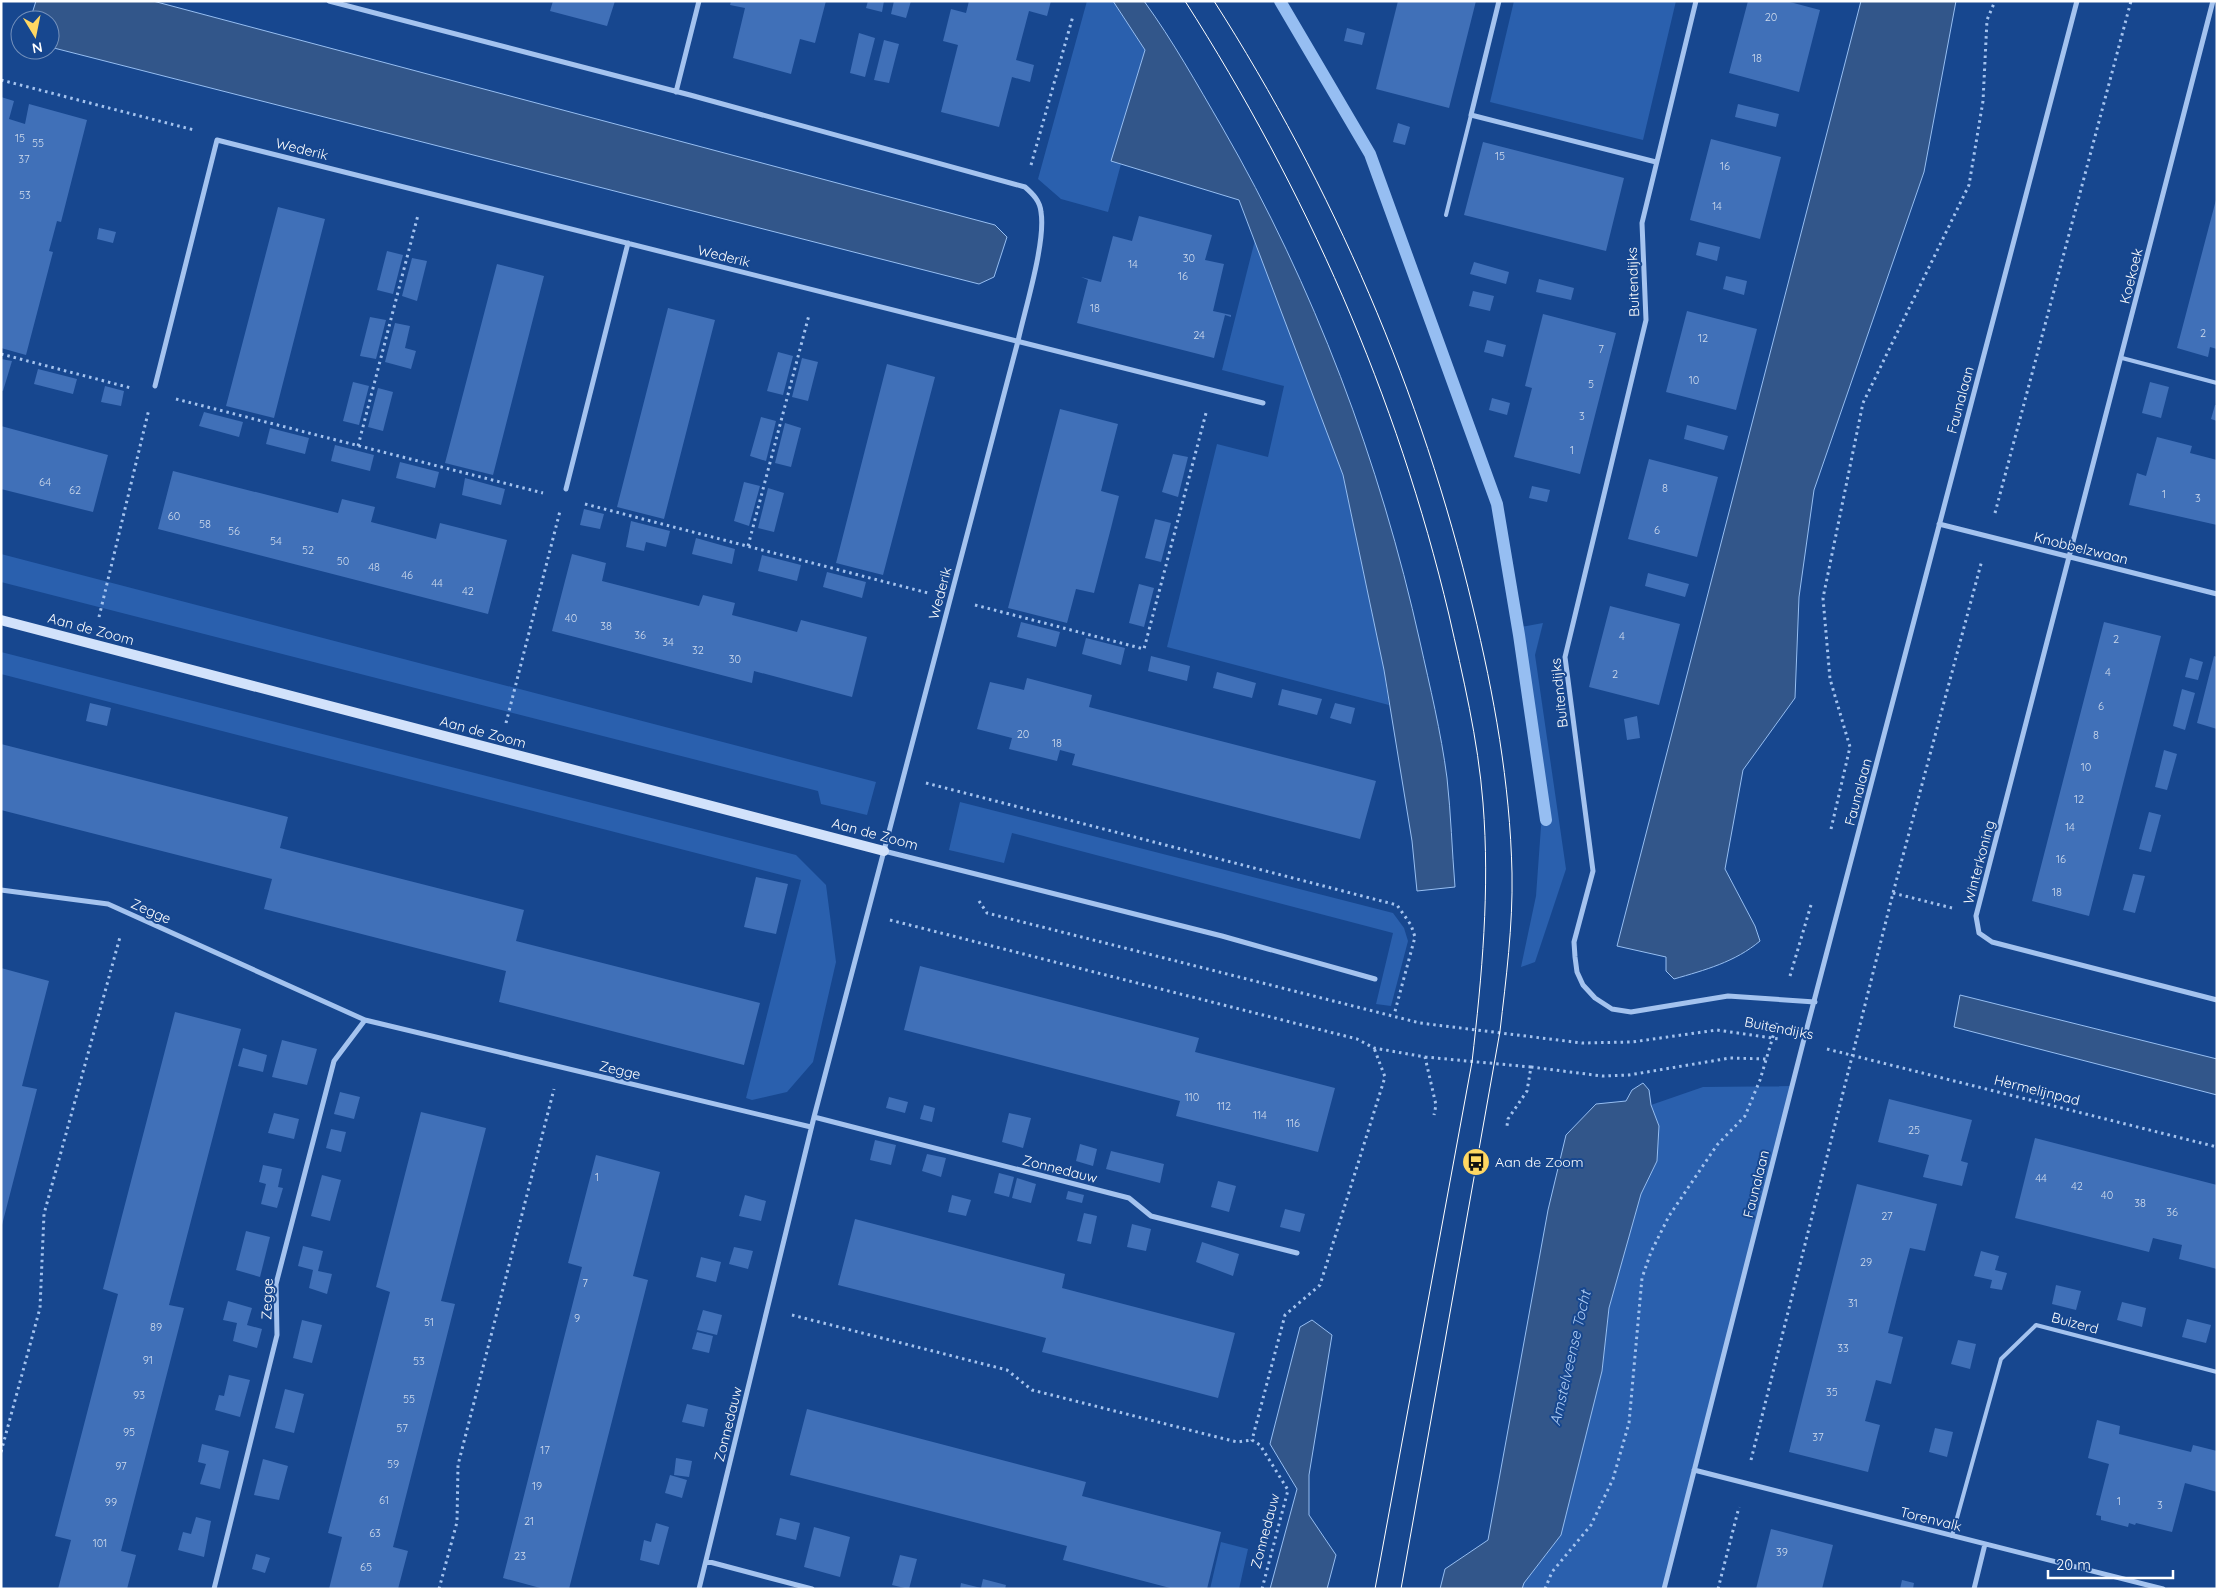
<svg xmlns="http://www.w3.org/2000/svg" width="2218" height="1590" viewBox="0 0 2218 1590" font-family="Quicksand,sans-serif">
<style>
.green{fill:#2a60ae}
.water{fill:#32568a;stroke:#96bef2}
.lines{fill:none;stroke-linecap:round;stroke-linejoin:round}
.stream{stroke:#96bef2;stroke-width:12}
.building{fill:#4070b8}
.path{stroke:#a4c3ef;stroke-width:3;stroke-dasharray:2.5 4;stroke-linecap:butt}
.lane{stroke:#a4c3ef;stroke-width:4}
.street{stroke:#a4c3ef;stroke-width:5}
.secondary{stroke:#d2e2fb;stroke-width:10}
.tram{stroke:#fff;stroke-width:1}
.labels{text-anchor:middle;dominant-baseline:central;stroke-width:4;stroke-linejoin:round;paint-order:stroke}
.number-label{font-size:11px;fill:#cfdbed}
.street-label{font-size:14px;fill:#fff;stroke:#17478f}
.poi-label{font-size:14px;fill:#fff;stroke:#17478f;text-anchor:start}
.water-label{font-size:15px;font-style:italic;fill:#b0cef6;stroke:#17478f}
</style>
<rect width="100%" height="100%" fill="#17478f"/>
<path class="green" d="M1087 1H1113L1145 50 1112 161 1121 164 1108 212 1061 199 1038 179Z
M1514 1H1676L1643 140 1490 102Z
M1255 240 1343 475 1384 670 1389 705 1167 647 1217 444 1268 457 1284 386 1222 370Z
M1 554 876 782 867 815 821 804 818 791 1 582Z
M1543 623 1535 655 1566 869 1535 962 1521 967 1536 896 1542 813 1515 628Z
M1 652 796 855 826 885 836 962 813 1062 787 1092 752 1100 746 1098 801 880 1 674Z
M960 802 1393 913 1404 928 1408 941 1391 1006 1376 1004 1393 933 1012 833 1004 863 949 850Z
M1792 1086 1665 1589H1522L1524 1583 1561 1535 1602 1371 1609 1308 1641 1194 1657 1161 1659 1126 1651 1105 1703 1087Z
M1221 1542 1248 1549 1239 1589H1210Z"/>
<path class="water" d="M36 1H153L995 225 1007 237 994 277 979 284 50 47V20H30Z
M1113 1H1144C1173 41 1197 84 1222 127 1314 286 1380 462 1420 642 1430 687 1441 732 1447 778 1451 814 1452 851 1455 887L1417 891 1412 841 1384 670 1343 475 1239 200 1111 161 1145 50Z
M1861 1H1956L1924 172 1814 490 1799 597 1795 698 1743 770 1725 869 1755 926 1760 941C1735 962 1705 970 1674 979L1666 971V957L1617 946Z
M1960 995 2217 1059V1095L1954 1027Z
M1643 1083 1649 1090 1651 1105 1659 1126 1657 1161 1641 1194 1609 1308 1602 1371 1561 1535 1524 1583 1522 1589H1440L1445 1569 1488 1540 1548 1210 1566 1135 1596 1104 1626 1101 1632 1090Z
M1312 1320 1332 1335 1309 1475V1515L1336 1555 1327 1589H1270L1297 1489 1270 1444 1300 1327Z"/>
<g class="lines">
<path class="stream" d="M1280 1 1370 154 1497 504 1519 635 1546 820"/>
</g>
<path class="building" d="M553 1H615L607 26 550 11Z
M731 1H826L815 43 800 39 791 74 733 58 745 8 730 5Z
M868 1H884L882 12 866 8Z
M894 1H911L906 18 891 14Z
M969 1H1051L1047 16 1029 11 1016 60 1034 65 1030 82 1012 77 999 127 941 112 958 45 943 41 951 9 966 13Z
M1398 1H1476L1449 108 1376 89Z
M1748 1H1786L1820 10 1799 92 1729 73Z
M1347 28 1365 33 1362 45 1344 41Z
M859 33 875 38 865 77 850 73Z
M884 40 899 44 889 83 874 80Z
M1 97 14 101 9 119 25 124 29 104 87 120 61 222 57 221 49 251 53 252 26 355 1 348Z
M1738 104 1779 114 1776 127 1735 117Z
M1398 123 1410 127 1405 145 1393 142Z
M1711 139 1781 157 1760 239 1690 220Z
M1483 142 1624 178 1606 251 1464 215Z
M2217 196V349L2210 347 2208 357 2177 348Z
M278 207 325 219 274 418 226 406Z
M1139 216 1212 235 1205 260 1224 264 1213 311 1231 315V317L1225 315 1214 358 1077 323 1088 280 1081 277 1101 282 1113 236 1132 241Z
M99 228 116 232 113 243 97 239Z
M1699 242 1720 247 1717 261 1696 255Z
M387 251 403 255 393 294 377 290Z
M412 258 427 261 417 301 402 296Z
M1474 262 1509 272 1506 284 1470 274Z
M497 264 544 276 493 475 445 463Z
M1726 276 1747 281 1744 295 1723 289Z
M1539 279 1574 288 1571 300 1536 292Z
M1473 291 1494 296 1490 311 1469 306Z
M668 308 715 320 664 519 617 507Z
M1687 311 1757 329 1736 410 1666 392Z
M1543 314 1616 333 1580 474 1514 457 1532 388 1525 386Z
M370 317 386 320 376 359 360 356Z
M395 323 410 326 405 348 416 351 411 369 385 362Z
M1487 340 1506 345 1503 357 1484 352Z
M778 352 793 356 783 395 767 391Z
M802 358 818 362 808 401 792 397Z
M1 359 12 361 3 391 1 390Z
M887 364 935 377 883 575 836 563Z
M38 369 77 379 73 394 34 384Z
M353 382 369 386 359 425 343 421Z
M2150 382 2169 387 2161 418 2142 413Z
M105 386 124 391 121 406 101 402Z
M378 388 393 392 383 431 368 427Z
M1492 398 1510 403 1507 415 1489 410Z
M2215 405H2217V421L2211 419Z
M1060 409 1118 424 1101 491 1119 496 1111 528 1094 593 1076 589 1067 623 1008 608Z
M204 412 243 422 239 437 199 426Z
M761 417 776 421 766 461 750 456Z
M785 423 801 428 791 467 775 463Z
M1687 425 1728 436 1724 450 1684 439Z
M1 426 108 455 93 512 1 489Z
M270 428 309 438 305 454 266 444Z
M2157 437 2192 446 2190 453 2217 460V525L2129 505 2137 473 2146 476Z
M335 445 374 455 370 471 331 461Z
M1173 454 1188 457 1178 497 1162 492Z
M1649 459 1718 477 1697 557 1628 539Z
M400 462 439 472 435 488 396 478Z
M173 471 338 513 342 499 375 507 371 522 436 539 440 523 507 540 488 614 158 529Z
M465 478 505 489 501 505 462 495Z
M744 482 760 486 749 526 734 521Z
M1532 486 1550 490 1547 502 1529 498Z
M768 488 784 493 774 532 758 528Z
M584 509 604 514 600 529 580 525Z
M1155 519 1171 523 1161 562 1145 558Z
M631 521 670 531 666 547 646 542 644 551 626 547Z
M696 538 735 549 732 564 692 554Z
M572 554 606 563 602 581 699 606 703 595 735 603 732 615 797 632 801 620 867 637 852 697 754 671 752 683 552 631Z
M762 555 801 565 797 581 758 571Z
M827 572 866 582 862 598 823 587Z
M1648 573 1689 584 1685 597 1645 586Z
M1139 584 1154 588 1144 627 1129 623Z
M1610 606 1680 624 1659 705 1589 687Z
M1021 622 1060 632 1056 647 1017 637Z
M2104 622 2161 636 2089 916 2032 901Z
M1086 638 1125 648 1121 665 1082 654Z
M1151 656 1190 666 1187 681 1148 671Z
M2214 656 2217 657V729L2197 723Z
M2190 658 2203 662 2198 680 2185 677Z
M1217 672 1256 683 1252 698 1213 688Z
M1027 678 1092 695 1089 707 1376 781 1360 839 1072 765 1075 754 1060 750 1057 761 1009 749 1012 738 977 729 990 682 1024 690Z
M1282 689 1322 699 1317 715 1278 705Z
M2182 689 2195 693 2185 730 2173 726Z
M90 703 111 708 107 726 86 721Z
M1335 703 1355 708 1351 724 1330 718Z
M1637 716 1640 738 1627 740 1624 719Z
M1 744 288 817 280 848 524 910 516 941 760 1003 744 1065 499 1002 506 971 264 909 272 879 1 810Z
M2164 750 2177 754 2167 790 2155 787Z
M2149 812 2161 815 2151 852 2139 849Z
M2133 874 2145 876 2135 913 2123 910Z
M756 877 788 884 776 934 744 927Z
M920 966 1199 1038 1195 1052 1335 1088 1318 1152 1176 1116 1180 1101 904 1030Z
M1 968 49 981 22 1086 37 1089 2 1225Z
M175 1012 241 1029 169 1305 184 1308 121 1551 136 1555 127 1589H58L71 1540 55 1536 118 1294 103 1289Z
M282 1040 317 1049 307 1085 272 1077Z
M243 1048 267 1055 263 1072 238 1066Z
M340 1092 360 1097 354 1119 334 1114Z
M889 1097 908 1102 905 1113 886 1108Z
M1889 1099 1972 1120 1961 1161 1968 1163 1962 1186 1923 1177 1929 1155 1878 1142Z
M924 1105 935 1108 932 1122 920 1119Z
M421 1112 486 1128 441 1301 455 1304 393 1547 408 1551 398 1589H329L342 1537 328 1533 390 1292 376 1287Z
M274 1113 299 1119 294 1139 268 1133Z
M1009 1113 1031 1118 1023 1148 1002 1142Z
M331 1129 346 1132 341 1152 326 1148Z
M2035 1138 2217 1185V1269L2179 1259 2182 1245 2153 1238 2149 1252 2015 1218Z
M875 1140 896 1145 891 1165 870 1160Z
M1080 1144 1097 1149 1093 1166 1076 1161Z
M1111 1151 1164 1164 1160 1183 1106 1169Z
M927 1154 946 1158 941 1177 922 1171Z
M596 1155 660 1172 633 1276 648 1280 569 1589H544L503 1578 582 1267 568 1263Z
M263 1165 282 1169 278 1187 283 1188 277 1208 261 1204 266 1184 259 1182Z
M999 1173 1014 1177 1009 1197 994 1193Z
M322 1175 341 1180 330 1221 311 1216Z
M1017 1178 1036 1184 1031 1203 1012 1198Z
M1218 1181 1236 1186 1229 1212 1211 1207Z
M1857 1184 1937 1204 1925 1251 1910 1248 1899 1290 1888 1333 1903 1337 1891 1384 1876 1380 1865 1421 1880 1425 1868 1472 1789 1452Z
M1068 1191 1084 1195 1082 1203 1066 1199Z
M745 1195 766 1201 761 1221 739 1216Z
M952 1195 971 1200 966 1216 948 1212Z
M1285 1209 1305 1214 1300 1232 1280 1227Z
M1084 1213 1097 1216 1091 1244 1077 1241Z
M855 1219 1065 1274 1062 1288 1235 1333 1218 1398 1042 1352 1046 1338 838 1285Z
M1132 1224 1151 1229 1146 1251 1127 1247Z
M246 1231 270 1237 260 1277 236 1270Z
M1202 1242 1239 1254 1233 1276 1196 1262Z
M303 1246 323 1251 318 1271 332 1274 327 1294 309 1288 313 1270 298 1266Z
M734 1247 753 1251 748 1269 729 1264Z
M1981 1251 1999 1256 1995 1270 2007 1273 2002 1290 1990 1288 1992 1280 1974 1276Z
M701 1257 721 1262 716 1282 696 1277Z
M2056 1285 2081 1291 2076 1310 2052 1304Z
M228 1301 252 1308 247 1325 262 1329 257 1348 233 1341 237 1323 223 1320Z
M2122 1302 2146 1308 2142 1327 2117 1320Z
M703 1310 722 1315 717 1335 697 1330Z
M2187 1319 2211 1325 2206 1343 2182 1337Z
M302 1320 322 1325 312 1363 293 1358Z
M697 1332 713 1336 709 1353 692 1349Z
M1958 1340 1976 1344 1970 1369 1951 1364Z
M229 1375 250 1380 240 1417 215 1410 219 1395 224 1396Z
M285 1389 304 1394 294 1433 275 1428Z
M687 1404 708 1409 704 1427 682 1422Z
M807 1409 1086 1482 1082 1496 1221 1532 1207 1589H1174L1063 1560 1067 1546 790 1475Z
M2097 1420 2120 1426 2119 1434 2191 1452 2193 1445 2217 1451V1492L2185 1483 2172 1532 2136 1523 2135 1525 2129 1523 2128 1527 2101 1520V1516L2096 1515 2109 1464 2088 1458Z
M1935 1428 1953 1432 1947 1457 1929 1452Z
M202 1444 229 1451 220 1489 200 1484 206 1464 198 1462Z
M676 1458 692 1461 689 1477 674 1475Z
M263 1459 288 1466 279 1500 254 1495Z
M670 1475 687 1480 682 1498 665 1493Z
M196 1517 211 1521 204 1557 178 1550 183 1532 191 1534Z
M780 1518 800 1523 796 1540 776 1535Z
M656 1523 669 1527 659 1565 640 1560 644 1540 651 1542Z
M814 1527 850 1537 840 1577 804 1567Z
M1771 1529 1833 1545 1822 1589H1756Z
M256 1554 270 1558 265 1573 252 1569Z
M900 1555 917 1559 909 1589 892 1585Z
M983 1579 1006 1585 1005 1589H960L961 1583 981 1588Z
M1902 1580 1914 1583 1913 1589H1900Z"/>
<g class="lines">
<path class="path" d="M1 80 194 130
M1031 165 1073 16
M1 354 131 388
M176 399 543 493
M358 446 418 215
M585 504 928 593
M1995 513 2131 1
M748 546 809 315
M975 605 1144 649 1206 413
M99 617 149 409
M506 723 560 511
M926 783 1397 905 1411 925 1415 937 1394 1015
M1831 829 1850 747 1830 679 1823 598 1863 403 1969 185 1983 101 1987 20 1995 1
M1893 893 1952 908
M979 901 987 913 1420 1023 1582 1043 1632 1042 1717 1030 1779 1039
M890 920 1357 1039 1374 1048 1425 1057 1436 1105 1434 1115
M1790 976 1811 905
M1827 1049 2217 1147
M1425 1057 1531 1067 1527 1091 1508 1119 1507 1126
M1531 1067 1602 1076 1629 1075 1730 1058 1766 1059
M792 1315 1007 1370 1032 1390 1217 1437 1237 1442 1252 1440
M1 1452 40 1308 44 1214 120 937
M1751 1460 1893 893 1982 560
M439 1589 457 1522 458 1465 554 1089
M1262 1589 1288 1490 1260 1445 1252 1440 1285 1315 1320 1285 1385 1077 1374 1048
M1545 1589 1552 1572 1591 1525 1613 1479 1629 1423 1642 1278 1651 1252 1669 1216 1717 1145 1745 1116 1760 1080 1777 1023
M1718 1589 1739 1507"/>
<path class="lane" d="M1446 215 1471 115
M2122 358 2217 383
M1952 1536 2001 1359 2036 1325 2217 1372"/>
<path class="street" d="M329 1 690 95 1025 187C1033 194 1040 201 1041 212 1046 242 1025 309 1018 341L814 1117 699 1589
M1499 1 1471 115 1656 162
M1696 1 1642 223 1646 320 1565 657 1593 871 1574 942 1575 957 1577 972 1583 985 1595 998 1612 1009 1631 1012 1728 996 1815 1002
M2213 1 1976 916 1979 933 1992 942 2217 1000
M676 92 699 1
M155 386 217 140 1263 403
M566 489 628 243
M1939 524 2217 594
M884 851 1222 936 1375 979
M1 890 108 904 365 1020 811 1127
M814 1117 1129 1198 1151 1216 1297 1253
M1694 1470 2163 1589
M706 1561 812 1589
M214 1589 277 1335 276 1284 334 1061 365 1020
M1664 1589 1803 1043 2077 1
M1974 1589 1985 1544"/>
<path class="secondary" d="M1 620 884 851"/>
<path class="tram" d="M1185 1C1306 190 1397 396 1449 615 1463 677 1478 739 1483 803 1490 890 1482 975 1472 1062L1375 1589
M1214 1C1333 187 1422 393 1473 608 1494 695 1510 783 1512 873 1513 926 1506 979 1500 1031L1401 1589"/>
</g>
<defs>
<g id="bus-disc" transform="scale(1.4375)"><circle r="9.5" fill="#ffd762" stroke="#17478f"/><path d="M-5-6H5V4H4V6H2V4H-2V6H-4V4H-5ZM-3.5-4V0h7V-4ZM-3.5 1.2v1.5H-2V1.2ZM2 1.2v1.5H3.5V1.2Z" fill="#111"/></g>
</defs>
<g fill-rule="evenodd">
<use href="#bus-disc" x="1476" y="1162"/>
</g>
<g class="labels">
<g class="number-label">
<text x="1771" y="17">20</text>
<text x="1757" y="58">18</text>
<text x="20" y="138">15</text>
<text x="38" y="143">55</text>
<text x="1500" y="156">15</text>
<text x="24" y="159">37</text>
<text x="1725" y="166">16</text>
<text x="25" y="195">53</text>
<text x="1717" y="206">14</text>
<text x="1189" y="258">30</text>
<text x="1133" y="264">14</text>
<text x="1183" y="276">16</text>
<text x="1095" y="308">18</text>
<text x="2203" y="333">2</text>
<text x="1199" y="335">24</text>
<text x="1703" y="338">12</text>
<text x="1601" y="349">7</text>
<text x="1694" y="380">10</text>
<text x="1591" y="384">5</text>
<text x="1582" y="416">3</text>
<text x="1572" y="450">1</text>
<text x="45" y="482">64</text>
<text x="1665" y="488">8</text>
<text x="75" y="490">62</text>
<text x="2164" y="494">1</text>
<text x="2198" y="498">3</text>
<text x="174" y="516">60</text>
<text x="205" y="524">58</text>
<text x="1657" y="530">6</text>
<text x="234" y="531">56</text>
<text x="276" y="541">54</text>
<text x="308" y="550">52</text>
<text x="343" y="561">50</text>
<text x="374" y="567">48</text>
<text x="407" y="575">46</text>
<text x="437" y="583">44</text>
<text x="468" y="591">42</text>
<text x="571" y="618">40</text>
<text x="606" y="626">38</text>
<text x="640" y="635">36</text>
<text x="1622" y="636">4</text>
<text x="2116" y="639">2</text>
<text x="668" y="642">34</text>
<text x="698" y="650">32</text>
<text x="735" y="659">30</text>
<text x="2108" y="672">4</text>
<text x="1615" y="674">2</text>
<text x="2101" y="706">6</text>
<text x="1023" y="734">20</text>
<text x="2096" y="735">8</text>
<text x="1057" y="743">18</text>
<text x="2086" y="767">10</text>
<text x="2079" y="799">12</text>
<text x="2070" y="827">14</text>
<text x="2061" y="859">16</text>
<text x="2057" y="892">18</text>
<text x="1192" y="1097">110</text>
<text x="1224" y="1106">112</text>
<text x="1260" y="1115">114</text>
<text x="1293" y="1123">116</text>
<text x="1914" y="1130">25</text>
<text x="597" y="1177">1</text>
<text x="2041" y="1178">44</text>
<text x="2077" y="1186">42</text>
<text x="2107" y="1195">40</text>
<text x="2140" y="1203">38</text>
<text x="2172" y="1212">36</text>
<text x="1887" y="1216">27</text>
<text x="1866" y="1262">29</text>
<text x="585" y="1283">7</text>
<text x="1853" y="1303">31</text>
<text x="577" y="1318">9</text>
<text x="429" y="1322">51</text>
<text x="156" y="1327">89</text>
<text x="1843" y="1348">33</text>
<text x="148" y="1360">91</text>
<text x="419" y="1361">53</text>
<text x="1832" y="1392">35</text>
<text x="139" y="1395">93</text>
<text x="409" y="1399">55</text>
<text x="402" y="1428">57</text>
<text x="129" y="1432">95</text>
<text x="1818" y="1437">37</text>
<text x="545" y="1450">17</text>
<text x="393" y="1464">59</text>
<text x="121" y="1466">97</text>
<text x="537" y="1486">19</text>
<text x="384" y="1500">61</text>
<text x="2119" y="1501">1</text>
<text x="111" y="1502">99</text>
<text x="2160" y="1505">3</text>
<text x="529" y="1521">21</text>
<text x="375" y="1533">63</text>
<text x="100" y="1543">101</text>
<text x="1782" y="1552">39</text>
<text x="520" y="1556">23</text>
<text x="366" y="1567">65</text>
</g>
<g class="street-label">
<text transform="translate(302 149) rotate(14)">Wederik</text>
<text transform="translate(724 256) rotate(14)">Wederik</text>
<text transform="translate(2131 276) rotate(-76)">Koekoek</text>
<text transform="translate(1633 282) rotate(-92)">Buitendijks</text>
<text transform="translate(1960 400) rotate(-75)">Faunalaan</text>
<text transform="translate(2081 548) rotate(14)">Knobbelzwaan</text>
<text transform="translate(940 593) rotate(-75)">Wederik</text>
<text transform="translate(91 629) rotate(15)">Aan de Zoom</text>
<text transform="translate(1559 693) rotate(-96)">Buitendijks</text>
<text transform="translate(483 732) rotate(15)">Aan de Zoom</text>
<text transform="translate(1858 792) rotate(-75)">Faunalaan</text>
<text transform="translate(875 834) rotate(15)">Aan de Zoom</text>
<text transform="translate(1979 862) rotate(-75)">Winterkoning</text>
<text transform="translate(151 911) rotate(24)">Zegge</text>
<text transform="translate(1779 1028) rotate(11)">Buitendijks</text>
<text transform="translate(620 1070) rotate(13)">Zegge</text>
<text transform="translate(2037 1090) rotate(14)">Hermelijnpad</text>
<text transform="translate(1060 1169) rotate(14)">Zonnedauw</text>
<text transform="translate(1756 1184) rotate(-76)">Faunalaan</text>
<text transform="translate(267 1299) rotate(-88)">Zegge</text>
<text transform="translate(2075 1323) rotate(15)">Buizerd</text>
<text transform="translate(728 1424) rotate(-76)">Zonnedauw</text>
<text transform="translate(1931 1519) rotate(14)">Torenvalk</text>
<text transform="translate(1265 1531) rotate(-75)">Zonnedauw</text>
</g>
<g class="poi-label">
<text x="1495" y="1162">Aan de Zoom</text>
</g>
<g class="water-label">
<text transform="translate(1570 1358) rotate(-77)">Amstelveense Tocht</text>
</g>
</g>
<rect width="2218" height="1590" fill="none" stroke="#ffffff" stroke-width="5"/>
<g transform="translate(35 35) rotate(170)"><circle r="24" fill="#17478f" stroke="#7491bc"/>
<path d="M0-4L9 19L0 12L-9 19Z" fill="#ffd762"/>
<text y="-8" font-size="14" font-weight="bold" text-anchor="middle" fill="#ffffff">N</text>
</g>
<path d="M2048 1570v8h125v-8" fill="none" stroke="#ffffff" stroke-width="2.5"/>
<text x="2056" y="1570" font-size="15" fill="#ffffff" stroke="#17478f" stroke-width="4" paint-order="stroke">20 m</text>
</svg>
